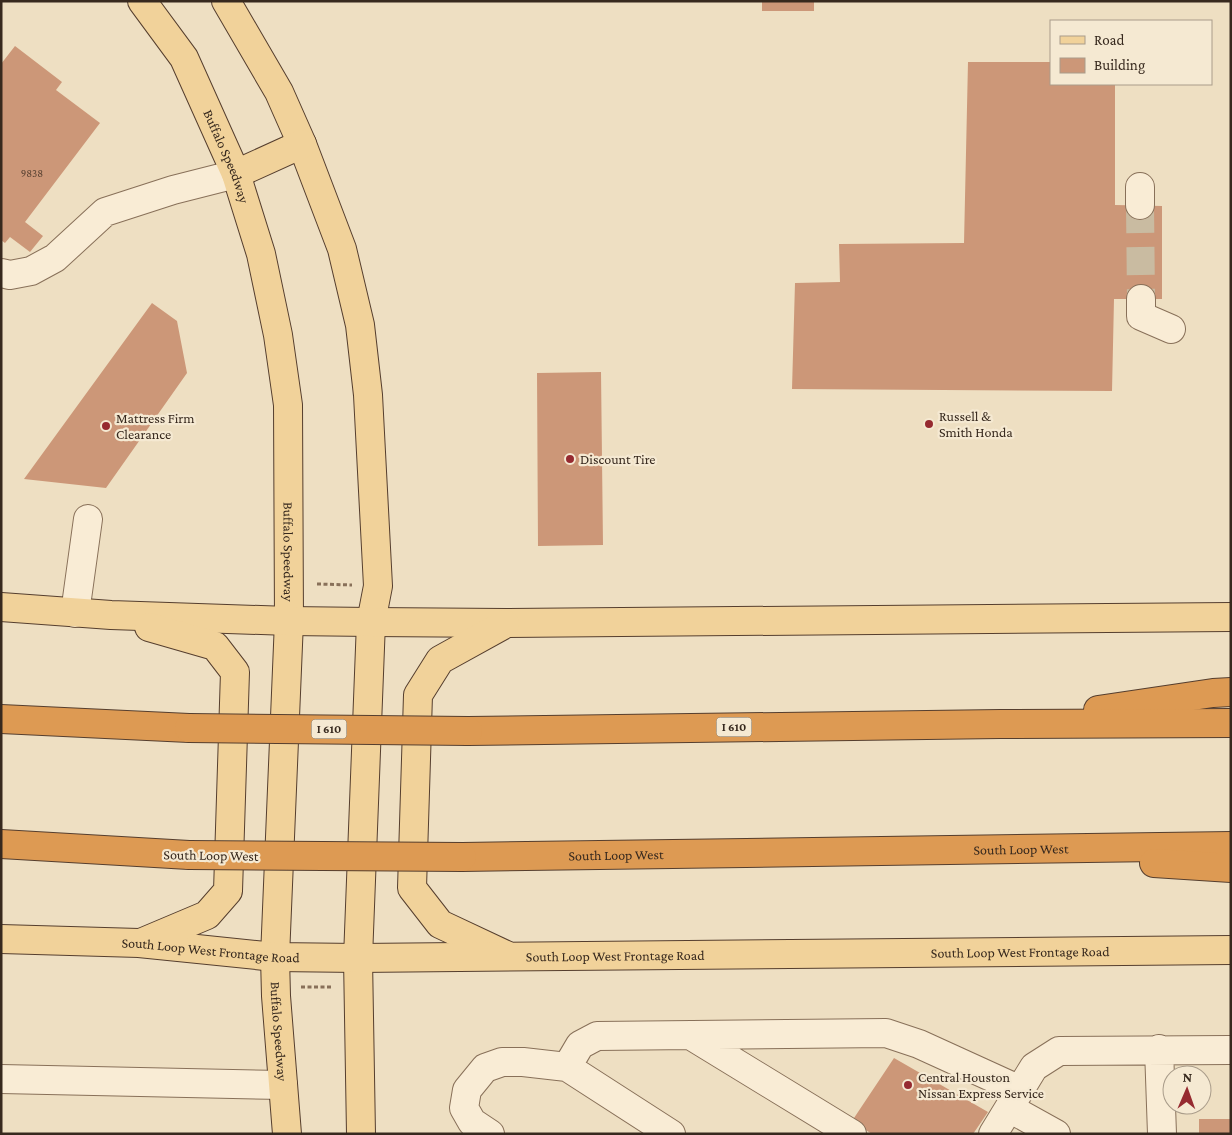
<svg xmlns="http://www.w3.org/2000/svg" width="1232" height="1135" viewBox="0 0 1232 1135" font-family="'Crimson Pro',serif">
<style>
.building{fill:#cc9778}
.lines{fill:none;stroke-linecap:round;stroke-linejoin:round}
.minor-tunnel{stroke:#c9bba1;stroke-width:28;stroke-dasharray:28 14;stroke-linecap:butt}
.minor-casing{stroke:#887059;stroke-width:30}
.major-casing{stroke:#553e2e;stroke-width:30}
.highway-casing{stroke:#553e2e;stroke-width:30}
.path{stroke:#887059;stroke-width:3;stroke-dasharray:4 2.5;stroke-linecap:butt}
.minor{stroke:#f9ecd5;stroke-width:28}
.major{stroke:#f1d29a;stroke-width:28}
.highway{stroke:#dd9a53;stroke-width:28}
.highway-bridge-casing{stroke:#553e2e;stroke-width:30;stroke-linecap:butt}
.highway-bridge{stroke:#dd9a53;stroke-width:28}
.poi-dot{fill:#962a30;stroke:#f5e9d2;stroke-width:2}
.labels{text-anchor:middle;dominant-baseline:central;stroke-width:4.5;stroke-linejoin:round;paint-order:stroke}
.number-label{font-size:11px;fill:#5c4434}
.shield{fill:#f5e9d2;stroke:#706354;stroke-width:1}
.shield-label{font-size:12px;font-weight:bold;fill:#37291e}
.street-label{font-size:14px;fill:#37291e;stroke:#f5e9d2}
.poi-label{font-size:14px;fill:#37291e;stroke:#f5e9d2;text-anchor:start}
</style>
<rect width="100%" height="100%" fill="#eedfc2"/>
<path class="building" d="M762 1H814V11H762Z
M15 46 62 82 56 90 100 123 25 222 43 236 30 252 10 237 5 243 1 240V64Z
M968 62H1051V84H1115V205L1162 206V299H1114L1112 391 792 389 795 283 840 282 839 244 964 243Z
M152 303 177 321 187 373 106 488 24 479Z
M601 372 603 545 538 546 537 373Z
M894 1058 988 1112 973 1134H872L852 1121Z
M1199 1119H1231V1134H1199Z"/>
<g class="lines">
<path class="minor-tunnel" d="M1140 205 1141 299"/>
<g class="minor-casing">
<path id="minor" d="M1140 205V187
M1 273 10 275 31 271 55 258 105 212 173 190 236 174
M1141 299V316L1171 329
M75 613 88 519
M690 1035 852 1134
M1159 1049 1162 1134
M567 1067 580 1045 597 1036 886 1033 919 1044 1020 1090
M1 1079 283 1085
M1009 1108 1056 1134
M490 1134 472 1122 464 1108 467 1090 485 1068 502 1062H523L567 1067 671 1134
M993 1134 1034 1067 1059 1051 1231 1050"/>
</g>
<g class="major-casing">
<g id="major">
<path id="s1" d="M142 1 184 58 236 174 261 254 278 335 288 405 289 621 275 957 276 996 287 1134"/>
<path d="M226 1 279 92 302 144 342 249 360 325 368 395 378 586 371 622 358 958 361 1134"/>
<path d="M236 174 302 144"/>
<path d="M1 607 111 615 289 621 371 622 506 623 1231 617"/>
<path d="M505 624 440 660 418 695 412 888 440 924 506 955"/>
<path id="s2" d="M1 939 139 943 275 957 358 958 1231 950"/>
<path d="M143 942 207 915 228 891 235 672 215 646 149 627"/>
</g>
</g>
<g class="highway-casing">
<g id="highway">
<path d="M1098 710 1213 693 1231 692"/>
<path d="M1 719 189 728"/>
<path d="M468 731 1000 724 1231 723"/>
<path d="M1 844 189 855"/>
<path id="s3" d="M462 857 1231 846"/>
<path d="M1154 863 1231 868"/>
</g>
</g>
<path class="path" d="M317 584 352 585
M301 987H332"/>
<use href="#minor" class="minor"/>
<use href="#major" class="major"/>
<use href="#highway" class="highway"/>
<g class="highway-bridge-casing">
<path id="highway-bridge" d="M189 728 468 731
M189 855 462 857"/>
</g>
<use href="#highway-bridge" class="highway-bridge"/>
</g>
<g class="poi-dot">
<circle cx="929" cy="424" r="5"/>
<circle cx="106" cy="426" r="5"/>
<circle cx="570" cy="459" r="5"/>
<circle cx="908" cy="1085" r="5"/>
</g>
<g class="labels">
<g class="number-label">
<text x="32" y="173">9838</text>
</g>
<g class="shield">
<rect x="716.5" y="717.5" width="35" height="19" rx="4"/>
<rect x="311.5" y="719.5" width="35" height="19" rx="4"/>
</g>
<g class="shield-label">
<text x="734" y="727">I 610</text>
<text x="329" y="729">I 610</text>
</g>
<g class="street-label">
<text stroke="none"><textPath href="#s1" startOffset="178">Buffalo Speedway</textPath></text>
<text stroke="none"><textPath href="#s1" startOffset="582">Buffalo Speedway</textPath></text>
<text stroke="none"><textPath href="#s3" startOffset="559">South Loop West</textPath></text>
<text transform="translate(211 855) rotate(1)">South Loop West</text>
<text stroke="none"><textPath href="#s3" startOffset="154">South Loop West</textPath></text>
<text stroke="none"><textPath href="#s2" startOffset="210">South Loop West Frontage Road</textPath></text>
<text stroke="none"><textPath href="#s2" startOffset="1020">South Loop West Frontage Road</textPath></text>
<text stroke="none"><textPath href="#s2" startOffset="615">South Loop West Frontage Road</textPath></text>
<text stroke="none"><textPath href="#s1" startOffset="1062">Buffalo Speedway</textPath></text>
</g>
<g class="poi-label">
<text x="939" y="416">Russell &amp;<tspan x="939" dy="16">Smith Honda</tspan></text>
<text x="116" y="418">Mattress Firm<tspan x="116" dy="16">Clearance</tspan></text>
<text x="580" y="459">Discount Tire</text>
<text x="918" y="1077">Central Houston<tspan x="918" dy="16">Nissan Express Service</tspan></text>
</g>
</g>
<rect width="1232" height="1135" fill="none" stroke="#37291e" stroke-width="5"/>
<rect x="1050" y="20" width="162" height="65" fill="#f5e9d2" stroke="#a99c8a"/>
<rect x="1060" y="36" width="25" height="8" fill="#f1d29a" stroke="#a99c8a"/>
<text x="1094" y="45" font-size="15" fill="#37291e">Road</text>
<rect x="1060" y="58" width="25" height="15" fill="#cc9778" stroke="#a99c8a"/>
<text x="1094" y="70" font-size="15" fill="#37291e">Building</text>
<g transform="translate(1187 1090) rotate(2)"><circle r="24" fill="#f5e9d2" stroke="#a99c8a"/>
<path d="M0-4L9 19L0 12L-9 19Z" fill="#962a30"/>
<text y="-8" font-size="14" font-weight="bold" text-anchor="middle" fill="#37291e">N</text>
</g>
</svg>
